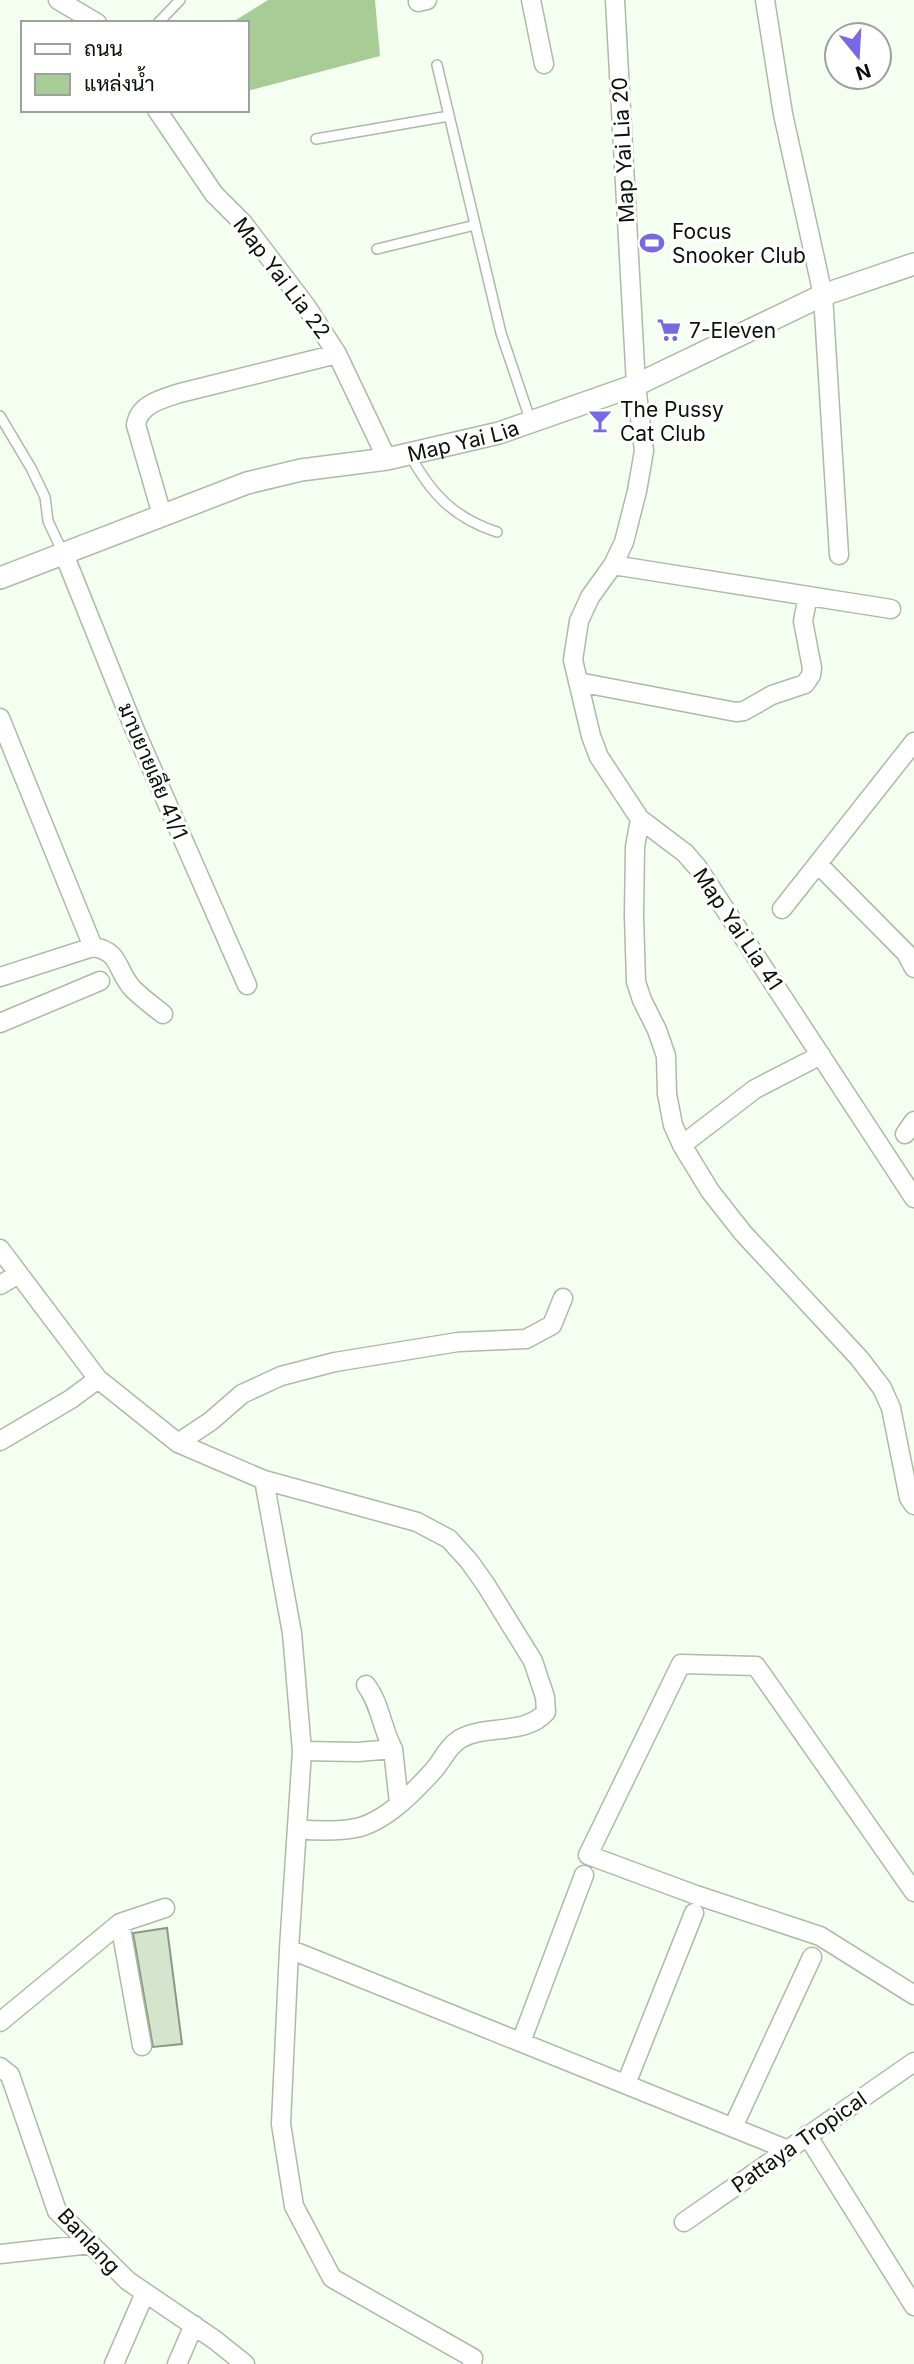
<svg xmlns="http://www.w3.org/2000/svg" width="914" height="2364" viewBox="0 0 914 2364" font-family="Inter,Sarabun,sans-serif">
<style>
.water{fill:#a8cc95}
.building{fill:#d5e5cd;stroke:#8b9983;stroke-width:2}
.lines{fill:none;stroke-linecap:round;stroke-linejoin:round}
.service-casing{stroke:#acbba4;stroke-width:12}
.minor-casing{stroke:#acbba4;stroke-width:21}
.tertiary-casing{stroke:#acbba4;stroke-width:24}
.service{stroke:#fff;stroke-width:9}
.minor{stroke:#fff;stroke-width:18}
.tertiary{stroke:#fff;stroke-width:21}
.labels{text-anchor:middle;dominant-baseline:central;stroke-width:6;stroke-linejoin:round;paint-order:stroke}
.street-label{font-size:21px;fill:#0b1109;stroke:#fff}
.poi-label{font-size:21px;fill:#0b1109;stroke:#fff;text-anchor:start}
</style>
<rect width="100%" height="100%" fill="#f5fff1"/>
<path class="water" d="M268 0H375L380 56 247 91V23H231Z"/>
<path class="building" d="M167 1928 182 2044 153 2047 133 1933Z"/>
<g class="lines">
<g class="service-casing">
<path id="service" d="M158 23 180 0
M437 65 501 333 531 422
M316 139 449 116
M377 249 475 225
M0 416 31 468 45 497 48 521 63 553
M410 455C431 494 454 518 497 532"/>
</g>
<g class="minor-casing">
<path id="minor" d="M58 0 97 23
M531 0 544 64
M615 0 636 385 644 451 637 491 624 542 613 565 590 597 579 621 573 660 591 736 599 757 640 819 685 853 698 868 914 1198
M765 0 783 114 823 295 839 555
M418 2 427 0
M157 110 214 194 243 223 306 306 337 354 387 459
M162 515 136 425C139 404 162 399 180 393L337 354
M64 554 134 728 247 985
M613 565 891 609
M578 682 736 712 744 711 772 695 805 684 811 675 812 668 803 621 808 596
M0 718 93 947
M640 819 635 847 634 916 636 982 642 1000 657 1030 666 1056 667 1094 673 1125 682 1145 710 1191 743 1233 859 1358 882 1388 891 1408 909 1498 914 1505
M818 864 906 953 914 968
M782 909 914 742
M0 977 93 947C121 951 116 971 133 989 142 998 153 1006 163 1014
M0 1023 100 981
M905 1134 914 1121
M682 1145 755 1089 821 1055
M0 1249 98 1379 178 1443 264 1480 417 1522 449 1539 469 1561 486 1585 533 1661 545 1697 546 1712C525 1736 485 1724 460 1739 447 1747 443 1760 433 1771 414 1792 385 1822 356 1828 336 1832 317 1831 297 1829
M0 1285 19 1274
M0 1441 71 1399 98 1379
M178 1443 211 1421 242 1394 281 1376 335 1362 458 1342 526 1339 552 1325 563 1298
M264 1480 292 1633 302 1751 289 1949 281 2124 294 2206 332 2278 473 2358 472 2364
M366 1685C380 1703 382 1729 393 1749
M302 1751 358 1752 393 1749 399 1803
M914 1892 756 1666 681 1664 588 1855 696 1895 820 1936 914 1995
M120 1923 142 2046
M289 1949 786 2149
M0 2022 120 1923 165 1908
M521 2042 584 1875
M0 2067 10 2075 57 2211 128 2281 215 2340 245 2364
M626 2084 694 1913
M733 2127 812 1957
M807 2135 914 2306
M684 2222 914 2062
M0 2254 91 2244
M114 2364 145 2293
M177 2364 194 2325"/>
</g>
<g class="tertiary-casing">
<g id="tertiary">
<path id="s1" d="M0 578 247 483 301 470 387 459 499 433 636 385 823 295 914 264"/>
</g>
</g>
<use href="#service" class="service"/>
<use href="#minor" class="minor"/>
<use href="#tertiary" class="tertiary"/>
</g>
<defs>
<g id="stadium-bare" transform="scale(1.89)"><path d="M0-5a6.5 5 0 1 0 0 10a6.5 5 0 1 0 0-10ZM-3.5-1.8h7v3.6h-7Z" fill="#7768e3" stroke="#fff" stroke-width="2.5" paint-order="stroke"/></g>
<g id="supermarket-bare" transform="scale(1.89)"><path d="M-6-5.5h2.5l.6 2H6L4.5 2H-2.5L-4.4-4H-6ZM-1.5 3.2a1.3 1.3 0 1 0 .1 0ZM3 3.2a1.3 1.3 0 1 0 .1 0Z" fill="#7768e3" stroke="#fff" stroke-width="2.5" paint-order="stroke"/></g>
<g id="bar-bare" transform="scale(1.89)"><path d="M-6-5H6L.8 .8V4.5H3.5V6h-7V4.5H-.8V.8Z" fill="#7768e3" stroke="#fff" stroke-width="2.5" paint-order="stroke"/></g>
</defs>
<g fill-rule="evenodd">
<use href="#stadium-bare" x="652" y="243"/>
<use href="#supermarket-bare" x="669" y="330"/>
<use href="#bar-bare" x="600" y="421"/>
</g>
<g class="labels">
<g class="street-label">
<text transform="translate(623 150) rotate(-93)">Map Yai Lia 20</text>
<text transform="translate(282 278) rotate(53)">Map Yai Lia 22</text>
<text stroke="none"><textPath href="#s1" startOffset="485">Map Yai Lia</textPath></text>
<text transform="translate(153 771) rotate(67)">มาบยายเลีย 41/1</text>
<text transform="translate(738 929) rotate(56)">Map Yai Lia 41</text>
<text transform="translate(799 2142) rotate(-35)">Pattaya Tropical</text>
<text transform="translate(89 2241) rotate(47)">Banlang</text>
</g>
<g class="poi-label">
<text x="672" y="231">Focus<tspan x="672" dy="24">Snooker Club</tspan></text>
<text x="689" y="330">7-Eleven</text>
<text x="620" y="409">The Pussy<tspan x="620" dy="24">Cat Club</tspan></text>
</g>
</g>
<rect x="21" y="21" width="228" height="91" fill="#ffffff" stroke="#9da09d" stroke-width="2"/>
<rect x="35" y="44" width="35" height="10" fill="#ffffff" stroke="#9da09d" stroke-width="2"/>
<text x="84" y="56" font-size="21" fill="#0b1109">ถนน</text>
<rect x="35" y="74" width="35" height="21" fill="#a8cc95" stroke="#9da09d" stroke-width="2"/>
<text x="84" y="91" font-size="21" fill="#0b1109">แหล่งน้ำ</text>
<g transform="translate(858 56) rotate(162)"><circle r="33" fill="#ffffff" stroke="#9da09d" stroke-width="2"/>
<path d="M0-5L12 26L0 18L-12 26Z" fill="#7768e3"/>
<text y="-10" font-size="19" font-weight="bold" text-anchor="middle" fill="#0b1109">N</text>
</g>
</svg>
